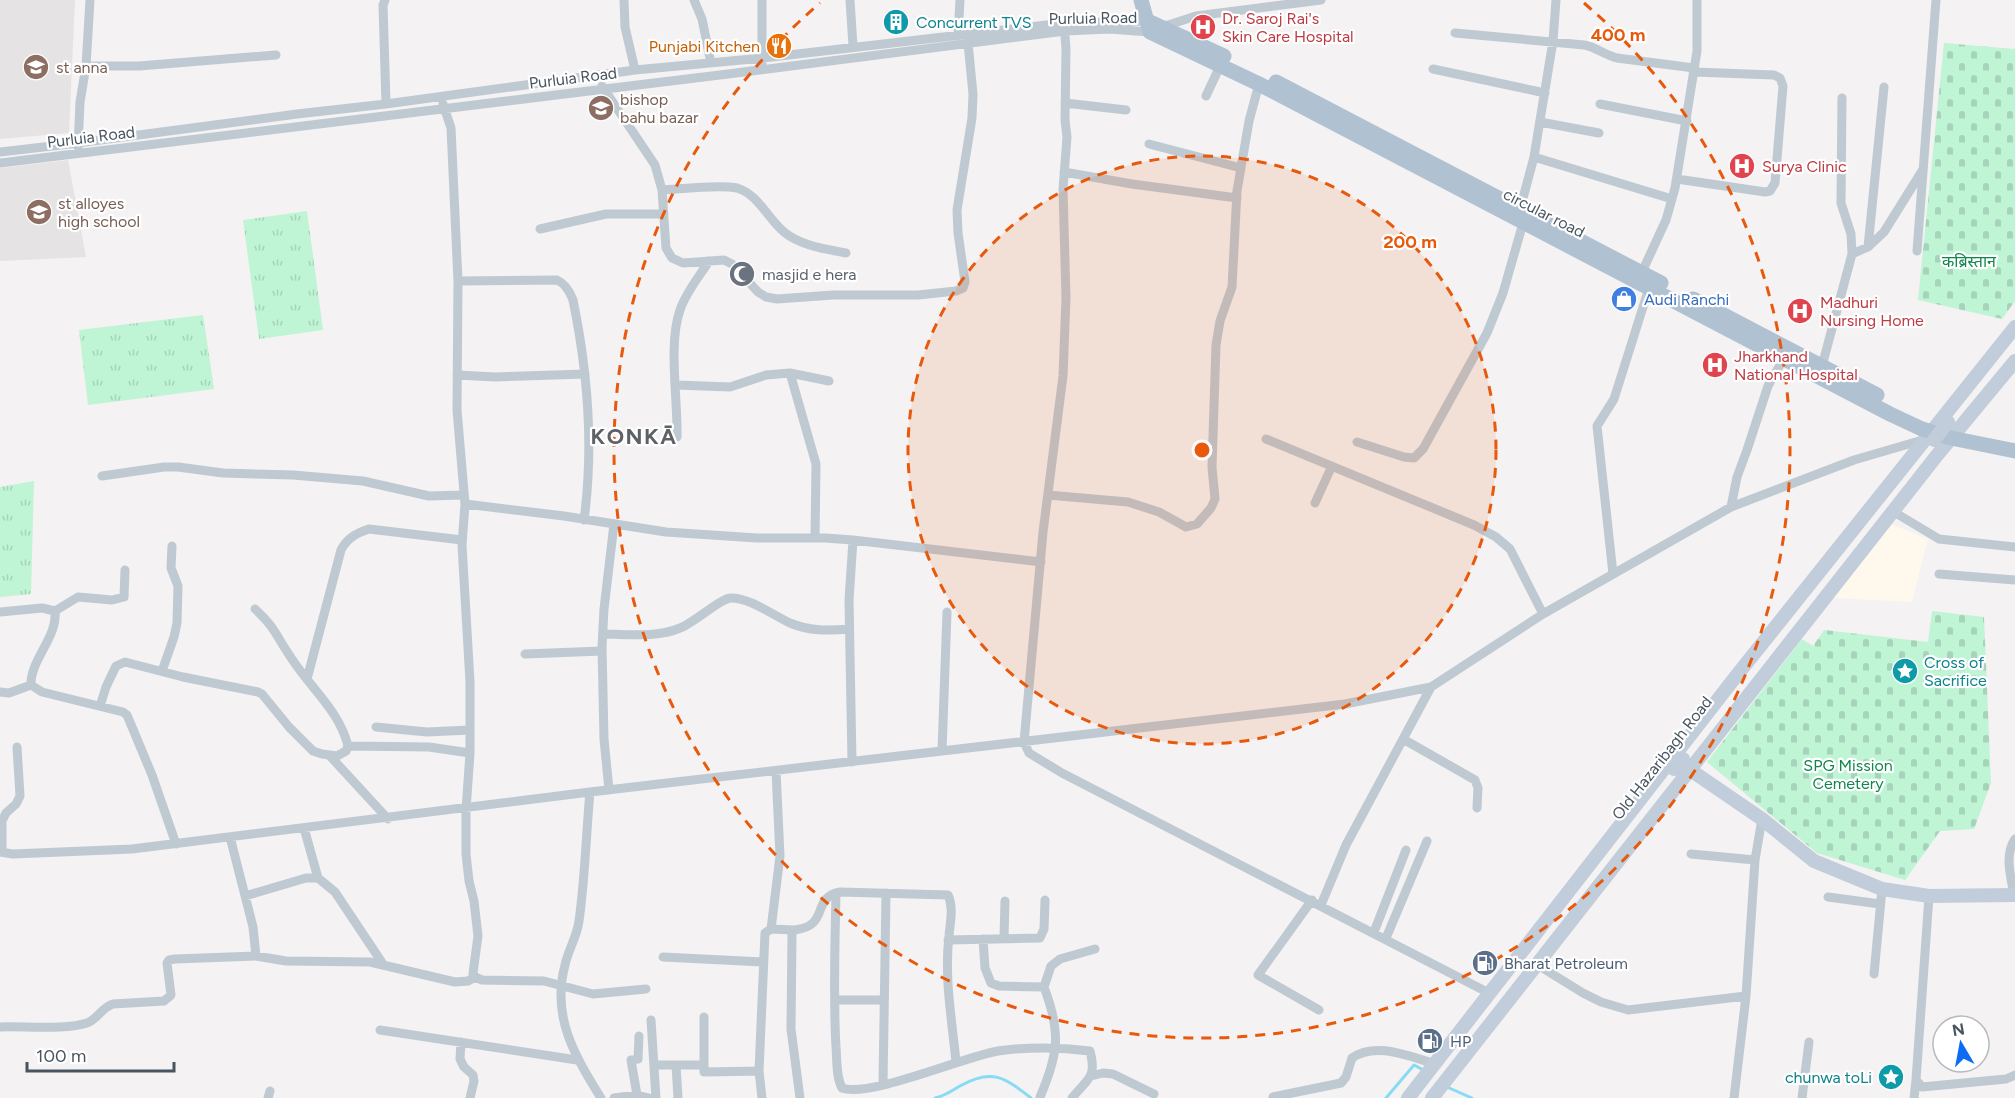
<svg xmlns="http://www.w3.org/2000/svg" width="2015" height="1098" viewBox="0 0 2015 1098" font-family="Figtree,'Noto Sans Devanagari',sans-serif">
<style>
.commercial{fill:#fef9ec}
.education{fill:#e5e3e4}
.cemetery{fill:url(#cemetery-stones)}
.park{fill:url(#park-tufts)}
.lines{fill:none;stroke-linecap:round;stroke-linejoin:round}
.stream{stroke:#88dbf4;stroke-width:3}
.street{stroke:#bfc9d2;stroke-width:9}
.secondary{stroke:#c1cdda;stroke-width:14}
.primary{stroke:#b0c1d2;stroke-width:15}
.secondary-bridge{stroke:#c1cdda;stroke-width:14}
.ring{fill:none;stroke:#e8590c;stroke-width:3;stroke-dasharray:10 8}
.labels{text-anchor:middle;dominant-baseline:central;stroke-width:4.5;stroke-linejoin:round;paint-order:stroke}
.street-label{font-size:16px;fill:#485561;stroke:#fff}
.health-label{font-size:16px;fill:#be3a42;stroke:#fff;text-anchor:start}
.culture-label{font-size:16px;fill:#0d838f;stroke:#fff;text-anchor:start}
.food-label{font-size:16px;fill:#c56008;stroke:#fff;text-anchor:end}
.education-label{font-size:16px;fill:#785e54;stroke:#fff;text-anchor:start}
.park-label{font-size:16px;fill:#10854d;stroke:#fff}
.worship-label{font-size:16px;fill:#5b616d;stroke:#fff;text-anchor:start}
.shop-label{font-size:16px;fill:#366cbe;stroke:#fff;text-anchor:start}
.service-label{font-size:16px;fill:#4e5e75;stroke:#fff;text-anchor:start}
.district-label{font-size:22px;font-weight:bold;letter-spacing:1.5px;fill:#5e6267;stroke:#fff}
.centre{fill:#e8590c;stroke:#fff;stroke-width:3}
.ring-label{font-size:18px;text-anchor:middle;font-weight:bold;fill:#e8590c;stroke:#fff;stroke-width:4.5;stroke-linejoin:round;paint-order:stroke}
</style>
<defs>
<pattern id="cemetery-stones" width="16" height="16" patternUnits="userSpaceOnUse" patternTransform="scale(1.5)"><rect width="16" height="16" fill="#bff4d4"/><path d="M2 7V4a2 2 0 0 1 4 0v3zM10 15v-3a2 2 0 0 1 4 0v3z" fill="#a6d3b9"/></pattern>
<pattern id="park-tufts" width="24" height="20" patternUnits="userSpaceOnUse" patternTransform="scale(1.5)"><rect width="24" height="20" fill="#bff4d4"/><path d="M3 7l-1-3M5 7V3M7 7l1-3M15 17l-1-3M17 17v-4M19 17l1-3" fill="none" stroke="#a6d3b9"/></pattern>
</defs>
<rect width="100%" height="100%" fill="#f4f2f2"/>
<path class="commercial" d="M1891 524 1928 539 1912 602 1833 598Z"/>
<path class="education" d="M0 0H75L69 133 0 139Z
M68 160 86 257 0 261V168Z"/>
<path class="cemetery" d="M1944 43 2015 49V301L2002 319 1918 300Z
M1932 611 1984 617 1991 783 1974 829 1940 831 1905 880 1817 853 1707 762 1802 639 1813 646 1824 630 1928 642Z"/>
<path class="park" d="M307 211 323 330 259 339 243 220Z
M203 315 214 389 88 405 79 330Z
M34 481 31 594 0 597V487Z"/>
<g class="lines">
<path class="stream" d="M1447 1087 1472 1098
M935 1098C945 1096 951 1091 960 1086 992 1068 1004 1077 1031 1098
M1386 1098 1414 1065 1425 1071"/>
<path class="street" d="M385 0 383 5 386 104
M624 0 625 27 635 70
M694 0 702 19 711 63
M762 0V64
M850 0 853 46
M1064 23 1066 49 1065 120 1067 137 1063 189 1066 298 1063 376 1043 532 1024 742 1029 753 1062 773 1489 993
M1162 27 1196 16 1321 0
M1455 33 1584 45C1596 47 1605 55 1617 58L1694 68
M958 36 960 0
M86 66H139L276 55
M1433 69 1545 93
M602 86 655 165 662 190 666 248 672 258 683 263 724 260 732 264 758 292 766 297 777 299 833 295H918L956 291 963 288 965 282 958 233 957 210 972 118 973 94 968 43
M1206 96 1220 66
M1065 103 1126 110
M443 104 451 128 458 281 457 410 465 504 462 545 470 682V753L466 810V854L469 881 474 901 478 936 473 973 475 977 482 980 544 981 593 994 646 989
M1600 104 1687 121
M1540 122 1599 133
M1149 144 1241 168
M78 147 80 102 86 66 90 0
M0 152 78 143 297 114 386 104 635 70 763 58 1064 23 1148 21
M1534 157 1672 199
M0 163 728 74 1065 31 1109 29 1150 32
M1064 172 1132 184 1237 198
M1677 179 1765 192 1770 191 1775 183 1783 86 1780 78 1774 75 1694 72
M662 190C681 189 719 184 737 188 758 194 768 219 784 232 801 246 826 249 846 253
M1519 213 1534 157 1553 41 1556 0
M540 229 606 214H664
M1868 247 1884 87
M1917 251 1936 0
M1852 254 1868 247 1884 232 1922 171
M1642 272 1666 220 1675 188 1697 51V0
M458 281 557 280C566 284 570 292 573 300 588 373 594 446 584 520
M1822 366 1852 254 1851 234 1841 203 1842 98
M790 373 816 464 815 538
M457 375 495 377 585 374
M676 385 730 387 766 375 790 373 829 381
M677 437C678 400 668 344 680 310 686 292 699 277 709 261
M1266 439 1474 525 1496 537 1510 549 1543 614
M1357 442 1404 457 1414 458 1423 449 1487 333 1503 293 1523 223
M102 476 164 467H178L223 473 293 475 363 481 429 496 463 495
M1048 495 1128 502 1159 512 1186 527 1197 524 1211 508 1215 499 1212 467 1216 345 1220 321 1232 287 1237 191 1249 121 1259 84
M1315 503 1331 468
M465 504 564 516 666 532 757 538H825L853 540 849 600 852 762
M1731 507 1737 477 1747 450 1768 386 1784 358
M1894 512 1939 539 2015 547
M853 540 1041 562
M1613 574 1597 426 1614 399 1649 288
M1939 574 2015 580
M55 611 78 597 112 600 124 597 125 570
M0 612 42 608 55 611C58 637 30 660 31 685L42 692 123 712 127 715 152 775 176 844
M603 634C627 634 657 638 680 628 694 623 721 598 731 598 750 598 773 615 790 623 809 631 828 631 849 629
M525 654 602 651
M162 671 174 637 177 623 178 586 171 568 172 546
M307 679 341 550C347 538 357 533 369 529L462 540
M0 692 9 693 31 685
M100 706 106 687 116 666 125 662 183 677 258 692 262 694 289 727 313 751 322 754 337 756 346 751 348 746C339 709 307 685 288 653 276 635 273 625 255 609
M376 727 427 732 470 730
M1403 739 1475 780 1478 788 1477 808
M348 746 429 747 470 753
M942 751 947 612
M330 756 388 819
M609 790 604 739 602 647 604 609 614 524
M590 792C586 835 585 879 579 921 577 937 568 950 565 965 551 1017 575 1056 601 1098
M304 828 318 878
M230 837 253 927 256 956
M0 852 13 854 132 849 590 792 1345 704 1431 687 1543 614 1731 507 1854 460 1926 439
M2 852V821L6 813 16 804 20 796 17 747
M1691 854 1755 860
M836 893C835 944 833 996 836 1047 837 1059 836 1077 842 1088 869 1098 963 1057 998 1051 1027 1047 1060 1047 1090 1051 1097 1078 1088 1078 1072 1098
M2014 895C2011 877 2004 855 2015 839
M245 896 306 878H318L335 892 383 964
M1929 896 1916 1080 1922 1087 2006 1079 2015 1075
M1828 897 1880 904
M1312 900 1258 975 1319 1010
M1321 905 1346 845 1431 687
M771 929 780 856 776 771
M1374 932 1406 850
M1004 938 1005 901
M1386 938 1427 841
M983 939 985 968 991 983 999 986 1044 987C1061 1032 1059 1053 1040 1097
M948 940 1040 938 1044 929 1045 900
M663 957 763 962
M1536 964 1583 993 1601 1002 1628 1010 1746 996
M1874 974 1882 889
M1044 987 1051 966 1060 959 1095 949
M835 1000H884
M704 1017V1072L759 1071
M651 1020 656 1098
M0 1027C23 1026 67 1030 87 1023 98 1019 101 1008 113 1004L164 1001 171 995 167 963 169 960 175 959 256 956 286 961 370 962 455 982 468 981 475 977
M380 1030 577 1060
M461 1042 460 1059 464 1067 473 1075 474 1081 470 1098
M654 1065H703
M676 1065 678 1098
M1091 1076 1103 1073 1113 1074 1154 1094
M883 1084 886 893
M637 1095 631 1060 638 1059 639 1036
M1273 1097 1341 1083 1346 1077 1352 1058C1376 1041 1410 1057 1436 1064
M268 1098 270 1091
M614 1098 637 1095 649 1098
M762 1098 759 1071 765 933 771 929 794 930
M800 1098 791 1029 792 934 794 930C831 926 810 898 840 892L948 895C954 908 950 922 949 936 944 978 952 1020 956 1062
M1734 1098 1746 996 1755 860 1762 819
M1802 1098 1809 1042
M1914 1098 1916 1080"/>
<path class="secondary" d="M1683 765 1762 819 1814 861 1882 889 1929 896 2015 895
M1408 1098 1737 675 2015 327
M1432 1098 1938 454 2015 361"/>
<path class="primary" d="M1141 0 1150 32 1259 84 1890 414 1922 429 1951 438 2015 451
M1148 21 1224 56
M1276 82 1661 283
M1693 299 1877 395"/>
<path class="secondary-bridge" d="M1934 440 1948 422
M1674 769 1683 759"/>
</g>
<circle cx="1202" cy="450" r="294" fill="#e8590c" fill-opacity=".12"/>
<g class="ring">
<circle cx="1202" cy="450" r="294"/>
<path d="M1584 3A588 588 0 1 1 820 3"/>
</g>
<defs>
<g id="building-disc" transform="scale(1.35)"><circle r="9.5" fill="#0f9aa8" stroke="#fff"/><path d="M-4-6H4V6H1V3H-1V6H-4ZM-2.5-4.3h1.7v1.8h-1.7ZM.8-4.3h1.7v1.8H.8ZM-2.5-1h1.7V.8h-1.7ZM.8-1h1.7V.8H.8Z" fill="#fff"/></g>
<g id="hospital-disc" transform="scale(1.35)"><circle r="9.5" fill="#e0444e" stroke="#fff"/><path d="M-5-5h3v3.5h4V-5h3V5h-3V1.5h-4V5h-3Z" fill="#fff"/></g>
<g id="restaurant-disc" transform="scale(1.35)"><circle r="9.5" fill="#e8710a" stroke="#fff"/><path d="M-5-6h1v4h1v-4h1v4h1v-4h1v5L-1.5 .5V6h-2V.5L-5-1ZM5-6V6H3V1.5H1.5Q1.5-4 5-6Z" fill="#fff"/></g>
<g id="school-disc" transform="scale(1.35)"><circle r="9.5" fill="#8d6e63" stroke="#fff"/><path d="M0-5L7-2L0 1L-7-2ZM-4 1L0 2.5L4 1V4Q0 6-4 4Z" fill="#fff"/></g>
<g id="mosque-disc" transform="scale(1.35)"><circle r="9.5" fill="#6b7280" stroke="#fff"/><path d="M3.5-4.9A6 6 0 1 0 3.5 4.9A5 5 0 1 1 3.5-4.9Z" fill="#fff"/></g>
<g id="shop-disc" transform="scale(1.35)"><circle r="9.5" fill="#3f7fe0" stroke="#fff"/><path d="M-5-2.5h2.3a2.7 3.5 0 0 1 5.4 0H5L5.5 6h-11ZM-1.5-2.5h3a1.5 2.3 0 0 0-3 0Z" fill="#fff"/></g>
<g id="sight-disc" transform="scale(1.35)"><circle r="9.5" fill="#0f9aa8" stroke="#fff"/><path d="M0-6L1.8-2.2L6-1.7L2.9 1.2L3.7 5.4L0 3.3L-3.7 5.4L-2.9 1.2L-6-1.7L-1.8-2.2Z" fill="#fff"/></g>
<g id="fuel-disc" transform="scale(1.35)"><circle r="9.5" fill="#5c6f8a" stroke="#fff"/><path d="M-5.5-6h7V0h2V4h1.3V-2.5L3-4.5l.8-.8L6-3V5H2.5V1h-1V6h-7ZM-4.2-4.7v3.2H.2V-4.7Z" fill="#fff"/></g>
</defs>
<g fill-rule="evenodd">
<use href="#building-disc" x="896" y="22"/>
<use href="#hospital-disc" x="1203" y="27"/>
<use href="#restaurant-disc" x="779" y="46"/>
<use href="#school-disc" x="36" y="67"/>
<use href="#school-disc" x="601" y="108"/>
<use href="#hospital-disc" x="1742" y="166"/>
<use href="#school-disc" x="39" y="212"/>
<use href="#mosque-disc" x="742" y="274"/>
<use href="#shop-disc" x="1624" y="299"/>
<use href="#hospital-disc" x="1800" y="311"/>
<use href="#hospital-disc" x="1715" y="365"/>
<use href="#sight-disc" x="1905" y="671"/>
<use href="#fuel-disc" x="1485" y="963"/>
<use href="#fuel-disc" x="1430" y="1041"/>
<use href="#sight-disc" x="1891" y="1077"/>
</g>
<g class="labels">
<g class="street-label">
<text transform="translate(1093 18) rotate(-1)">Purluia Road</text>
<text transform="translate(573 78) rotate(-7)">Purluia Road</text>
<text transform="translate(91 137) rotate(-7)">Purluia Road</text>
<text transform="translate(1544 213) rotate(27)">circular road</text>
<text transform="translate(1662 758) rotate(-52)">Old Hazaribagh Road</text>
</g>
<g class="health-label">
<text x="1222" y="18">Dr. Saroj Rai's<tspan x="1222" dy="18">Skin Care Hospital</tspan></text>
<text x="1762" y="166">Surya Clinic</text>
<text x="1820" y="302">Madhuri<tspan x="1820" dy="18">Nursing Home</tspan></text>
<text x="1734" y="356">Jharkhand<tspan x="1734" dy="18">National Hospital</tspan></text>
</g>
<g class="culture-label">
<text x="916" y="22">Concurrent TVS</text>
<text x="1924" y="662">Cross of<tspan x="1924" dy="18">Sacrifice</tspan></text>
<text x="1872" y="1077" text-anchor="end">chunwa toLi</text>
</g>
<g class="food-label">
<text x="760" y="46">Punjabi Kitchen</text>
</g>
<g class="education-label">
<text x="56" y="67">st anna</text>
<text x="620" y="99">bishop<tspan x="620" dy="18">bahu bazar</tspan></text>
<text x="58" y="203">st alloyes<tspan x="58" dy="18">high school</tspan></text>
</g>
<g class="park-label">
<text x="1969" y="261">कब्रिस्तान</text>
<text x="1848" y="765">SPG Mission<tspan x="1848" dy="18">Cemetery</tspan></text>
</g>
<g class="worship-label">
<text x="762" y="274">masjid e hera</text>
</g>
<g class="shop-label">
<text x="1644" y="299">Audi Ranchi</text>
</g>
<g class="service-label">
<text x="1504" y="963">Bharat Petroleum</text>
<text x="1450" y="1041">HP</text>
</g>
<g class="district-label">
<text x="634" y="436">KONKĀ</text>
</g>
</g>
<circle cx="1202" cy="450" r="9" class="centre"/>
<g class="ring-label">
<text x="1618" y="41">400 m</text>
<text x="1410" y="248">200 m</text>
</g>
<g transform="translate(1961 1044) rotate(350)"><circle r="28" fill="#ffffff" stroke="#b6bbc0" stroke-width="1.5"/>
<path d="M0-4.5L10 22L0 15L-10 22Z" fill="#0c6df4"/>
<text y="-9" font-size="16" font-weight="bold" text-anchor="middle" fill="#485561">N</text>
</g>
<path d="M27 1062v9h147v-9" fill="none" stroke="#485561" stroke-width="3"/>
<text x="36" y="1062" font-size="18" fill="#485561" stroke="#ffffff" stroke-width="4.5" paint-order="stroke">100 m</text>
</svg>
